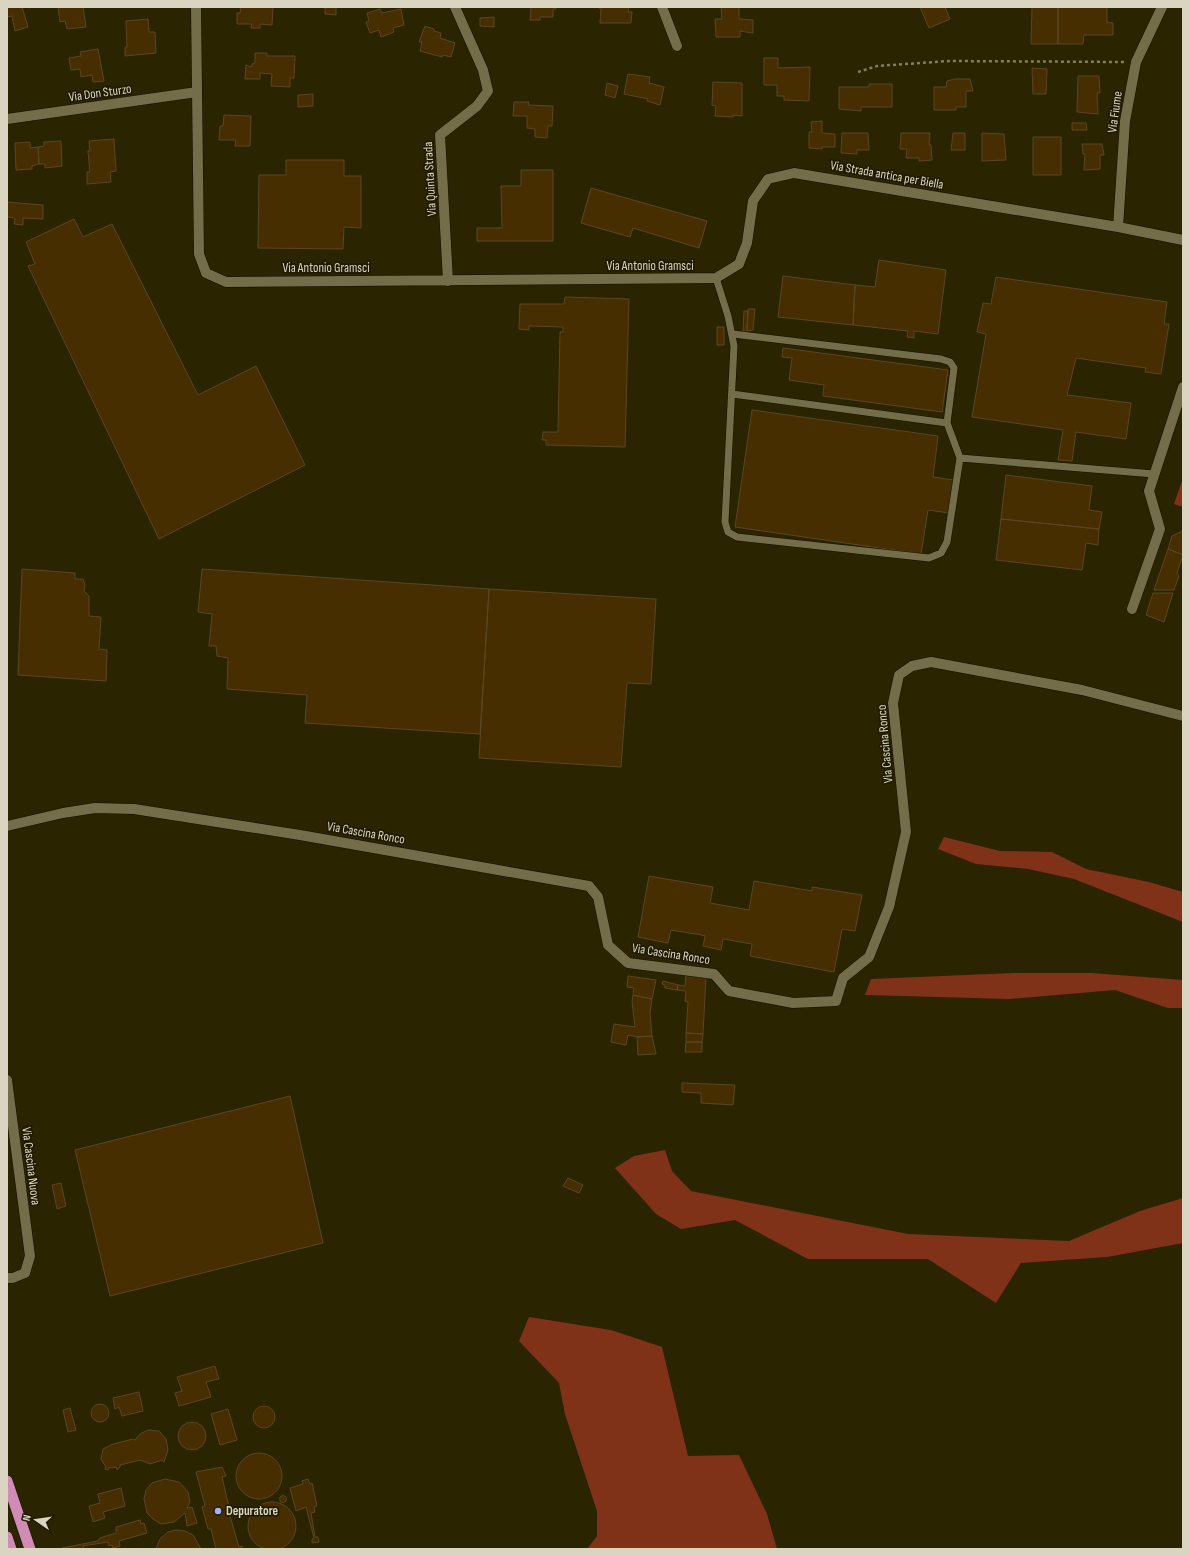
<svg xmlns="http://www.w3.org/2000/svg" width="1190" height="1556" viewBox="0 0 1190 1556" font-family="'Sofia Sans Condensed',sans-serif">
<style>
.green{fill:#7f3217}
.building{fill:#462e00;stroke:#5a4626}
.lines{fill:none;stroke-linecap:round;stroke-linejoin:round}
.service-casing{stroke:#120d00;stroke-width:8}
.minor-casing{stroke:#120d00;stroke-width:11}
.trunk-casing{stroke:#120d00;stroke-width:12}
.path{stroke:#837d61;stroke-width:2.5;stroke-dasharray:3 3;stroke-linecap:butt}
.service{stroke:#746d49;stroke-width:7}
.minor{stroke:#746d49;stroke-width:10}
.trunk{stroke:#d08cb4;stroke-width:11}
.poi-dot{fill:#a8b0fc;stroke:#201b02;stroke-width:1.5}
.labels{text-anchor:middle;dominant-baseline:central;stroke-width:3.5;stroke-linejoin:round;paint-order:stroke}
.street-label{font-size:13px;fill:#d9d5c1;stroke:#201b02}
.poi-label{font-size:13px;font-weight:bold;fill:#d9d5c1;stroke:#201b02;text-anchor:start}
</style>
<rect width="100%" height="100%" fill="#2b2400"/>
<path class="green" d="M1183 478V507L1174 504Z
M944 837 1000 851 1052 852 1086 869 1149 882 1183 892V922L1074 879 1028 869 976 864 938 849Z
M1013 973H1092L1183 980V1008H1168L1115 990 1010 999 865 995 871 979Z
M665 1150 672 1171 691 1191 908 1234 1069 1241 1140 1211 1183 1198V1243L1107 1257 1021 1263 996 1303 928 1259H808L735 1220 681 1229 656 1214 615 1168 634 1156Z
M529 1317 611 1330 662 1347 688 1456 739 1455 767 1514 777 1549H587L597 1536V1511L565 1414 559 1383 519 1341Z"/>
<path class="building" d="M7 7H22L28 27 15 31 12 16 7 17Z
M58 7H83L86 27 67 29 65 21 60 22Z
M241 7H273L272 25 260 24V28H251L252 24H237V13H240Z
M325 7H336V15L325 14Z
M529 7H556V9H553V17H540V20H530L531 9Z
M597 7H629L628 12H632L631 23H600L601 9Z
M721 7H739V19L753 20V33L740 31V37H716L715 19H722Z
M920 7H945L950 19 929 28Z
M1032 7H1058V44H1031Z
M1058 7H1107V22L1113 23V35H1084L1083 44H1058Z
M380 9 382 13 401 9 404 25 393 28 394 32 381 37 379 30 370 33 366 22 369 21 367 13Z
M494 17V27L480 26V18Z
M148 19 149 32H155L156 53 125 56V47H127L126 21Z
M425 26 434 29V31L441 33 440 38 455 43 451 57 443 55 442 57 420 51 422 42H419Z
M98 49 104 81 93 82 92 75 81 77 80 69 71 70 69 58 81 56 80 52Z
M255 53H267V56H295L294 78H290V87L271 86 272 74 260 73V79H245L246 65 252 67V64L255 63Z
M764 58H778V68L810 67 809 101 784 100V96H777V85H764Z
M1032 68 1047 69 1046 94H1033Z
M628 74 650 77 649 83 664 87 660 105 647 101 648 99 624 94Z
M1078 76H1099L1100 93H1097L1098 114 1077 112Z
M954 79H970L973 91H966V107H956V110H934V87H946L947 81Z
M713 82 742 83V116L733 115V117L715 116 716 106 712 105Z
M607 83 618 86 615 98 605 95Z
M869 84H892V107H861V111L839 109V87H869Z
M313 94V106L298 107V95Z
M514 102H529L528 105 553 106 552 126H548L547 138 535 137V129L527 128V116H513Z
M224 115 251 116 250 146H235L236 140H219L220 126H223Z
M822 121V133L835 134V147H822V149L809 148V132H812L811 122Z
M1072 123H1086L1087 130H1072Z
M842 133H868L869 150H857V154L841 153Z
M901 133H930L929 144 931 145 932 160 919 161V158H906L907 149H900Z
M953 133H965V150H951Z
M982 133 1004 134 1006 160 982 161Z
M1033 137H1061V175H1033Z
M114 139 116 171 110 172 111 182 87 184V172H90L88 151H90L89 141Z
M61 141 62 166 45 168V164H39L38 147 44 146V142Z
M30 142V148L38 147 39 164 32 166V169L16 170 15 143Z
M1082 144H1102L1104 155H1100V169L1084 170 1085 154H1083Z
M286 160H344V176H361V228L344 227 343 249 258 248 259 175H286Z
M521 170H553V241H477V228H502L501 186H521Z
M591 188 707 221 699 248 633 228 630 237 581 223Z
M7 202 43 205V219L23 218V225L14 224 15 218 7 217Z
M74 219 83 237 112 224 198 395 256 366 305 465 159 539 28 266 35 264 26 242Z
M879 260 946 270 938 334 914 331V338L907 337 908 331 853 325 855 285 875 287Z
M783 276 855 285 853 325 778 317Z
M996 277 1167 302 1164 324H1169L1161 374 1145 372 1146 368 1076 358 1067 395 1131 403 1126 439 1076 432 1072 461 1058 460 1063 430 972 417 986 334 977 332 983 303 991 304Z
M565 297 629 299 625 447 546 445V440H542L543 432H558L560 332H563V327L529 326V330L519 329 520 304H564Z
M748 309H755L753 330 747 331Z
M744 311H748L747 331H743Z
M717 327H724V345H717Z
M783 348 948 370 942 412 823 396 824 385 789 380 792 358 782 357Z
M752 410 938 436 933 477 954 480 949 513 928 510 921 554 735 527Z
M1006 475 1092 486 1089 510 1102 512 1099 529 1001 519Z
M1001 519 1099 529 1098 545 1086 543 1082 570 996 560Z
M1183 531V555L1168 549 1172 536Z
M1168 549 1183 555 1177 573 1179 576 1174 590H1154Z
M22 569 75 573V579H83L85 585 84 591 89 596V616L101 617 99 649 107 650 106 681 18 675Z
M202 569 489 589 480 734 305 723 307 695 227 689 228 658 217 656 216 646H209L212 614 198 612Z
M489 589 656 599 651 684 627 683 621 767 479 758Z
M1153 593H1173L1164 622 1146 615Z
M649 876 713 887 710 903 749 910 754 881 812 891V887L862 895 855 931 842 929 834 972 750 956 752 944 723 939 721 950 703 946 705 936 702 935 671 930 668 943 638 937Z
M686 975 706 978 703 1034 686 1033 688 1002 685 1001 686 991 677 990 678 985 685 986Z
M628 976 656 980 652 999 633 995 634 988 627 987Z
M663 981 678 985 677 990 665 988V985L662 984Z
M633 995 652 999 650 1013 652 1036 637 1037 628 1035 626 1045 611 1042 614 1024 635 1027 632 1001Z
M686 1033 703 1034 702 1042H686Z
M652 1036 656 1054 638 1055 637 1037Z
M686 1042H702V1052H685Z
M682 1083 735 1085 733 1105 701 1103V1093L682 1092Z
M290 1096 323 1243 110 1296 75 1150Z
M568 1178 583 1185 579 1193 563 1186Z
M61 1183 66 1206 57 1209 52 1185Z
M215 1366 219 1379 206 1382 211 1397 179 1406 175 1393 182 1391 177 1377Z
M139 1392 143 1411 122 1416 119 1407 115 1409 113 1398Z
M91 1413a9 9 0 1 1 18 0a9 9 0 1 1-18 0Z
M253 1417a11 11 0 1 1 22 0a11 11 0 1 1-22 0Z
M70 1408 76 1430 68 1432 63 1410Z
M228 1409 237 1440 220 1445 211 1414Z
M178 1436a14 14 0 1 1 28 0a14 14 0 1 1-28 0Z
M148 1430 159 1431 166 1439 168 1450 164 1462 162 1460 150 1464 140 1460 120 1465V1467L117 1470 116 1467 109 1468 108 1470 105 1469 106 1467 101 1459 103 1449 113 1444 133 1439 135 1440 140 1434Z
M236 1476a23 23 0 1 1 46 0a23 23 0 1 1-46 0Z
M222 1467 226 1476 222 1477 229 1507H231L233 1515 230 1516 239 1547 242 1546V1549H216L211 1529H208L202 1507 205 1506 196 1472Z
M165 1479 179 1482 188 1492 190 1502 187 1508 192 1507 197 1523 187 1526 185 1513 174 1522 161 1524 153 1519 147 1513 144 1499 146 1490 152 1483Z
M308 1479 310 1484 312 1483 317 1506 314 1507 315 1512 311 1513 315 1537H318L319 1542 312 1543V1539L314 1538 306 1507 296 1511 290 1488 303 1484 302 1481Z
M121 1488 125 1506 103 1512 105 1518 93 1522 89 1506 100 1503 98 1494Z
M279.5 1499a3.5 3.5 0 1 1 7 0a3.5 3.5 0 1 1-7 0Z
M248 1526a24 24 0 1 1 48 0a24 24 0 1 1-48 0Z
M140 1520 141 1524 144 1523 147 1533 119 1541 120 1546 113 1548 112 1545 109 1546 108 1542 83 1546 84 1549 62 1548 98 1541 100 1538 116 1533V1527Z
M176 1530 185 1531 193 1535 201 1549H156L160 1539 168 1532Z"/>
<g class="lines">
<g class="service-casing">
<path id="service" d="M716 278 728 316 734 346 725 522 728 532 737 537 929 558 941 553 947 542 960 458 947 423 954 368 950 362 941 359 733 334
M732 394 947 423
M960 458 1154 474"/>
</g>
<g class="minor-casing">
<path id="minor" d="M196 7 199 254 206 273 226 282 716 278 739 264 747 243 753 201 768 179 794 173 1118 227 1183 240
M662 7 677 46
M7 119 197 92
M1118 227 1125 121 1136 62 1162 7
M448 281 440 135 477 106 488 91 483 70 455 7
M1132 609 1160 529 1149 491 1183 387
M7 826 63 813 95 808 134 809 300 835 589 886 598 897 608 945 628 963 714 974 729 991 793 1003 836 1001 843 978 869 957 889 907 906 832 893 703 899 675 912 666 931 662 1082 690 1183 716
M7 1080 30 1256 25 1273 13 1278H7"/>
</g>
<g class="trunk-casing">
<path id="trunk" d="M7 1481 30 1549
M7 1537 11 1549"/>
</g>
<path class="path" d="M858 72 877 66 949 61 1124 62"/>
<use href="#service" class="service"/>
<use href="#minor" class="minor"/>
<use href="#trunk" class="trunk"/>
</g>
<circle class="poi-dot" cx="218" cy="1511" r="4"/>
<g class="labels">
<g class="street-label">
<text transform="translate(100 93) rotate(-8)">Via Don Sturzo</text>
<text transform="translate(1115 112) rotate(-82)">Via Fiume</text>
<text transform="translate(887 175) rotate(10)">Via Strada antica per Biella</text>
<text transform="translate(430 179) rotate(-93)">Via Quinta Strada</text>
<text x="650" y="266">Via Antonio Gramsci</text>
<text x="326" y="268">Via Antonio Gramsci</text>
<text transform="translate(885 744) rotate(-95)">Via Cascina Ronco</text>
<text transform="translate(366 833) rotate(10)">Via Cascina Ronco</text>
<text transform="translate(671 954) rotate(9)">Via Cascina Ronco</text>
<text transform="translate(31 1166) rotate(83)">Via Cascina Nuova</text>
</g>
<g class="poi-label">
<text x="226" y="1511">Depuratore</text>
</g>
</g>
<rect width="1190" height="1556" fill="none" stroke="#d9d5c1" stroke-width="16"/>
<g transform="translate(36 1520) rotate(283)" stroke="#201b02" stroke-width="3" paint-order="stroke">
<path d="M0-3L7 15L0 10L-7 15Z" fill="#d9d5c1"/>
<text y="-6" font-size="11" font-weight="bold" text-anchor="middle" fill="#d9d5c1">N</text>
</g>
</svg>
